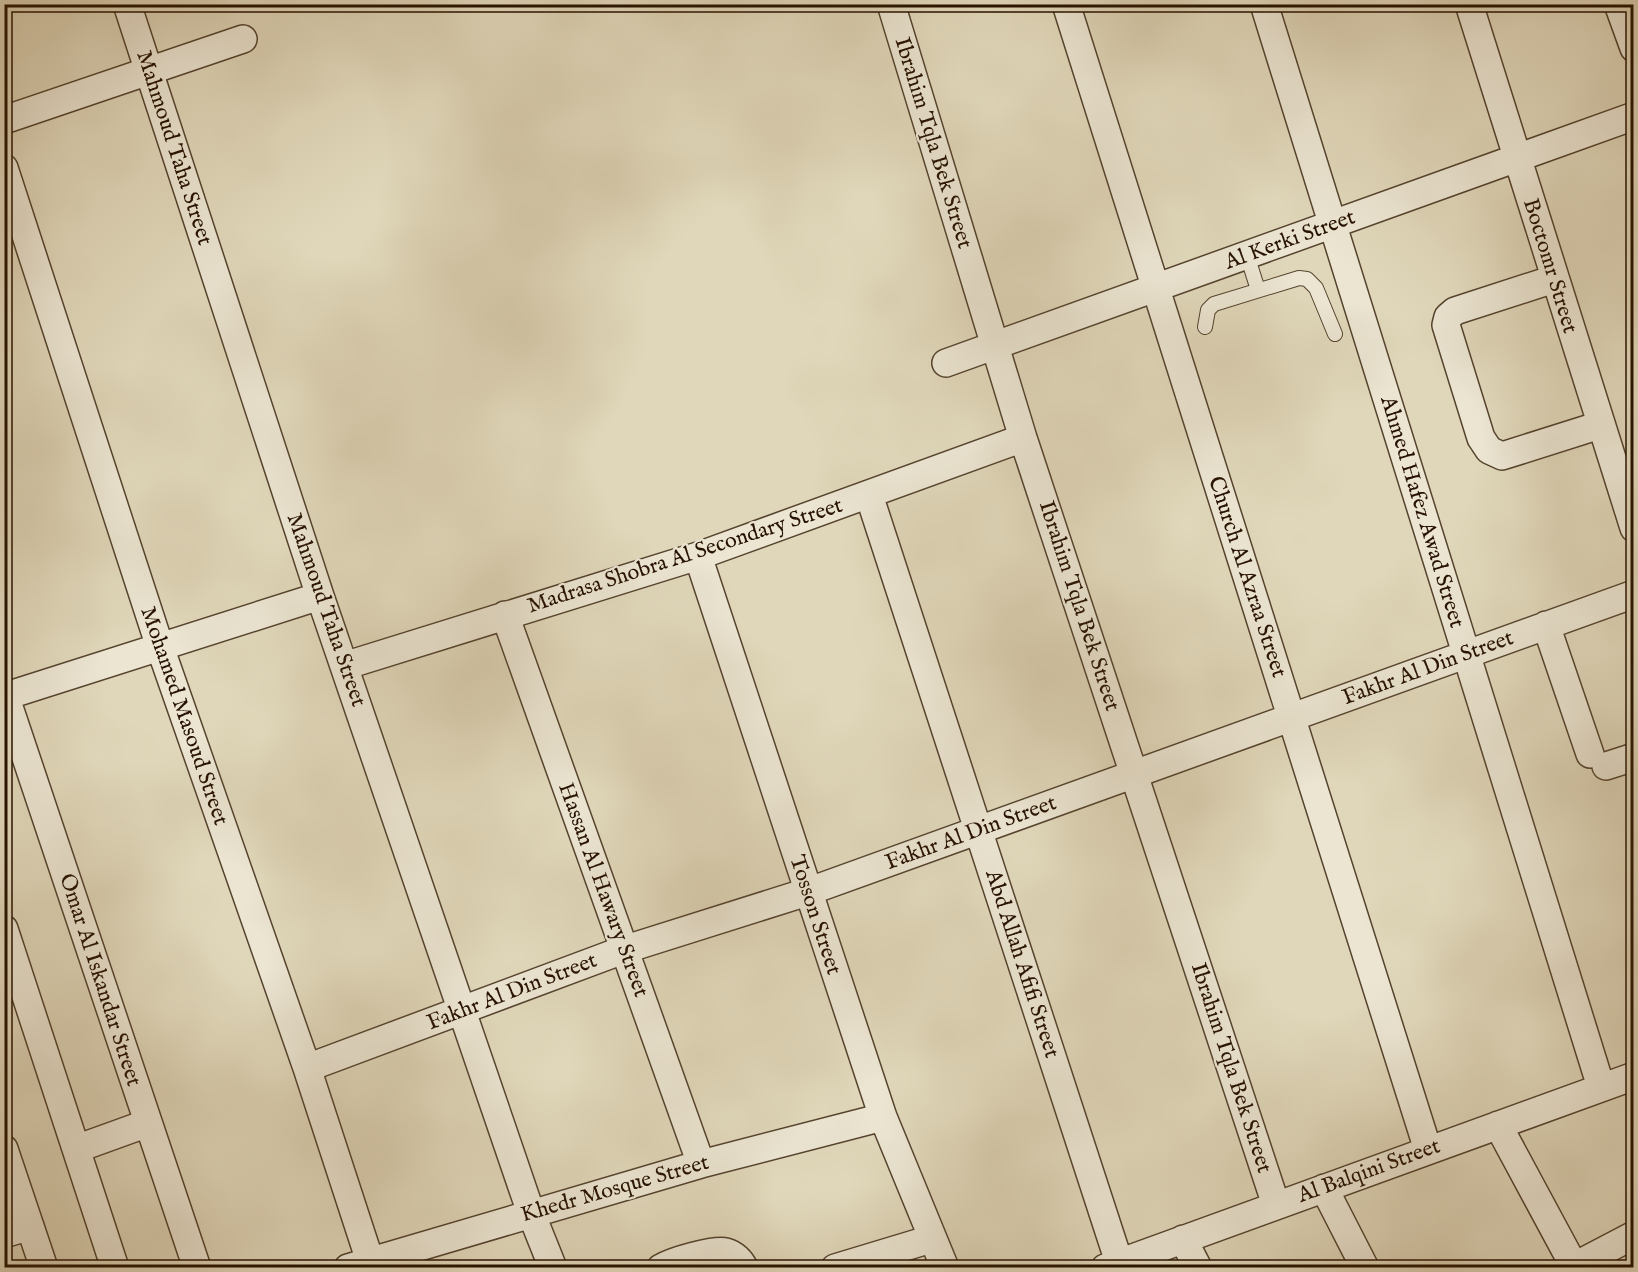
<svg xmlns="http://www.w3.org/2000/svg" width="1638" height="1272" viewBox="0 0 1638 1272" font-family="'IM FELL English',serif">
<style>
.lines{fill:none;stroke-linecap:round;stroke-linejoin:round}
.service-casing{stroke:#55432e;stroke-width:16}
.minor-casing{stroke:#55432e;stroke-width:30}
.service{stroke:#ebe5d2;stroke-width:14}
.minor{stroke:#ebe5d2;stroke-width:27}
.labels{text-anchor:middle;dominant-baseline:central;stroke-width:4.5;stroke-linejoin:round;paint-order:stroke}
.street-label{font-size:22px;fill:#271200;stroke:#ebe5d2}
</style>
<rect width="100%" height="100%" fill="#e0d7ba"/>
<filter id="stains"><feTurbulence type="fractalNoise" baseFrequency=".00333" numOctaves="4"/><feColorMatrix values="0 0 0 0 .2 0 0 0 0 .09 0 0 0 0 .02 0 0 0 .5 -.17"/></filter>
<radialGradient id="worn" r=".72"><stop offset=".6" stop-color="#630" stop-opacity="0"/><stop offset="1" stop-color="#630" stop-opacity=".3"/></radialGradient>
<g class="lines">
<g class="service-casing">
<path id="service" d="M1247 255 1258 290
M1205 327 1208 310 1214 304 1299 278 1307 279 1316 288 1335 334"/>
</g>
<g class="minor-casing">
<path id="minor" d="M127 4 320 596 531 1213 553 1268
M891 4 1023 438 1276 1205
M1066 4 1428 1150
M1264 4 1601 1087
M1469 4 1634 528
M1618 4 1634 48
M4 120 243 39
M4 168 160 647 307 1068 370 1261
M1554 279 1455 311 1448 317 1446 325 1481 438 1489 450 1502 456 1600 425
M946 363 1634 116
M869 495 1119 1262
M698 556 883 1117 945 1268
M505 615 701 1164
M1546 625 1590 754
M344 666 698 556 1023 438
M4 692 197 1268
M6 696 320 596
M1606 766 1634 757
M4 929 115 1268
M307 1068 623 950 807 892 1634 594
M1498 1125 1575 1268
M4 1149 44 1268
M76 1149 148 1123
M1324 1188 1365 1268
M4 1234 30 1226
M1183 1239 1198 1268
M348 1268 701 1164 883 1117
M661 1268C672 1261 714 1249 726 1252 734 1254 741 1261 744 1268
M835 1268 931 1239
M1105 1268 1634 1076
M1571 1268 1634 1235"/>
</g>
<use href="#service" class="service"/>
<use href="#minor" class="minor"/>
</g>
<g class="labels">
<g class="street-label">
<text transform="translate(933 143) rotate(73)">Ibrahim Tqla Bek Street</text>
<text transform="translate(174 148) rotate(72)">Mahmoud Taha Street</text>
<text transform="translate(1290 240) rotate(-20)">Al Kerki Street</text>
<text transform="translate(1550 266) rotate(73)">Boctomr Street</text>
<text transform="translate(1422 512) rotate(73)">Ahmed Hafez Awad Street</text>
<text transform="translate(685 556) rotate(-18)">Madrasa Shobra Al Secondary Street</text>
<text transform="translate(1247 577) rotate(72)">Church Al Azraa Street</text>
<text transform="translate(1079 606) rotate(72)">Ibrahim Tqla Bek Street</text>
<text transform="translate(326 610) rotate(71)">Mahmoud Taha Street</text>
<text transform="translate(1428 668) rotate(-20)">Fakhr Al Din Street</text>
<text transform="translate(184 716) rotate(71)">Mohamed Masoud Street</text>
<text transform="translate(971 833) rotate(-20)">Fakhr Al Din Street</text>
<text transform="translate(603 890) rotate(70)">Hassan Al Hawary Street</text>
<text transform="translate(815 915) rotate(72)">Tosson Street</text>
<text transform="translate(1022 964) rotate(72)">Abd Allah Afifi Street</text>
<text transform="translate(100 980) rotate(72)">Omar Al Iskandar Street</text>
<text transform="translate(512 992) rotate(-21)">Fakhr Al Din Street</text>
<text transform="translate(1231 1068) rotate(72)">Ibrahim Tqla Bek Street</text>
<text transform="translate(1369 1171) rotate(-20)">Al Balqini Street</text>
<text transform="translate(615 1189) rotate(-16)">Khedr Mosque Street</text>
</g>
</g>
<rect width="1638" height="1272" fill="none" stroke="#e0d7ba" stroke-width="24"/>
<rect x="6" y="6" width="1626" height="1260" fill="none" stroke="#271200" stroke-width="3"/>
<rect x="12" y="12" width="1614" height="1248" fill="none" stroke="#271200" stroke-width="1.5"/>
<rect width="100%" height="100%" filter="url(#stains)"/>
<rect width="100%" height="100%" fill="url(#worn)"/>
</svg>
